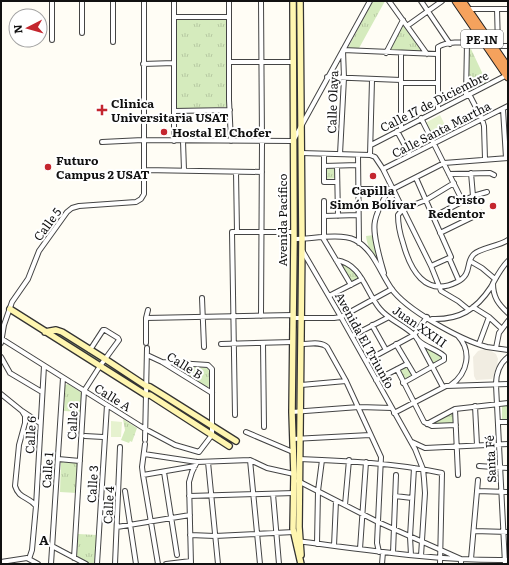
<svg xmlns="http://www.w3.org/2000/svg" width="509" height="565" viewBox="0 0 509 565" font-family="Literata,serif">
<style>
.grass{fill:#d5ebbd}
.park{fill:url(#park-tufts)}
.pitch{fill:#e6f2cf}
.plaza{fill:#f1ede2}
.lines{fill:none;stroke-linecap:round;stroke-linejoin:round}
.street-casing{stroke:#444;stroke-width:6}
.secondary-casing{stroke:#333;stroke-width:8}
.highway-casing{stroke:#222;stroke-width:9}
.street{stroke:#fff;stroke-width:4}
.secondary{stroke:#fff6b0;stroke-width:5.5}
.highway{stroke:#f5a25d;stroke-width:7}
.poi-dot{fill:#c4262e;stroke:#fff;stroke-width:1.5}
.labels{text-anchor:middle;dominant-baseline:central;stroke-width:4;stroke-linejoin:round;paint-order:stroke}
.shield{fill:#fff;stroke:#585858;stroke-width:1}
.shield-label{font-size:11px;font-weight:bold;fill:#111}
.street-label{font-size:12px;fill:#111;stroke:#fff}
.poi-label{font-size:12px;font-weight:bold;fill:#111;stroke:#fff;text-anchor:start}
.neighbourhood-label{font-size:13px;font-weight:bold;fill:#111;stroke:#fff}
</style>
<defs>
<pattern id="park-tufts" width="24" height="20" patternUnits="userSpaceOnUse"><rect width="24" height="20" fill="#d5ebbd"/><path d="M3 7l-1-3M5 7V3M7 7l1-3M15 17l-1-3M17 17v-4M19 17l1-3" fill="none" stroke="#b6c8a1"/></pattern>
</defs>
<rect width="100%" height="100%" fill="#fffdf5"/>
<path class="grass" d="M374 235 378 257 375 256C370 250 367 245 366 236Z
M61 334 100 359 101 361 99 362 59 337Z
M109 366 141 386 142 388 108 368Z
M151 391 206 425V428L150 393Z"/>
<path class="park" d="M373 1H385L358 50 348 48Z
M226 19 227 107 177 109V20Z
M404 25 421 49 420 52 391 51 389 49 402 26Z
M471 49 487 83 470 91H468L469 50Z
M335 168 336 178 326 179V169Z
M339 263 352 268 360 279 351 284Z
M422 344 442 356V360L433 365Z
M177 365 209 368 210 370V386L206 388 177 369 176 366Z
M407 366 413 376 404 381 399 370Z
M68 384 82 393V412L64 411 65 385Z
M502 405H508V419H502Z
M453 413 454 423 431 424Z
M123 419 137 428 132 442 130 441 129 443 121 440 125 430Z
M61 462 78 463 77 493 60 492Z
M78 534 97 535 94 564H90L77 556Z"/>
<path class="pitch" d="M440 115 445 125 430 133 425 123Z
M111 421 122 422 121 437H111Z"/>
<path class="plaza" d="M484 349H488L496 354 498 359 497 366 492 379 476 380 474 376 473 357 478 351Z"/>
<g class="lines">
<g class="street-casing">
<path id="street" d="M82 1V33
M113 1V42
M174 1V141
M229 1V100L231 141
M261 1 262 141 261 316
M389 1 427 54
M421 1 450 44
M468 9H508
M497 9 498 46
M174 17H229
M407 26 442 1
M52 40V1
M497 46H508
M386 53 403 20
M229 62H294
M143 64 174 63
M327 77 401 80
M401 83H438
M469 94 482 119 484 126 485 159
M466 95 467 43
M438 109V47C450 40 470 43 485 43
M503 109 506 158
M174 111 230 110
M421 118 463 202
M401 128V53
M397 131 410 155
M183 141 184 170
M102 142 143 140 293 141 370 1
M371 145 507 75
M301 153 370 155 375 157 383 169 431 266 441 291 458 301 469 310
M324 154V182H337
M340 154 344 78 343 50 437 54
M358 155 359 243
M370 155 372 80
M324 166 358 165
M337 166 338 216
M383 169 508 106
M144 170 262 172
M236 172 237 232
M471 173 473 196
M449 174 490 173 494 175
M416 178 451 257 431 266
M454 183 426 200 403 209 398 215C398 225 400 234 403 243 410 269 425 298 457 282 473 274 465 262 474 254 481 248 499 246 508 240
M358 189H390
M393 189 444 163 508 158
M324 216 358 215
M433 217 473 196 487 192
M440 233 481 213
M323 238 351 285
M324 238V201
M294 239C311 239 340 233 355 240 373 249 380 272 391 288 406 310 461 340 487 347 494 348 501 349 508 350
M302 250 341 317 415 449 423 469 424 479 425 493 421 556
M449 258 459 281
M336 260C362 264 365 291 380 309 389 320 404 325 414 335 416 336 416 338 418 340 425 347 436 349 444 356V360L403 383
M470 261 482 268 495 279
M384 273C380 259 372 234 375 221 377 210 384 199 389 189
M493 283C493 297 498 304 508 313
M329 296 362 279
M202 298 204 347
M473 307 489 317 502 329
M146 318 293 315
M293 318H334L341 317 392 289
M432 319C459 320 476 310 491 287 496 278 500 269 508 261
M372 325 386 350
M352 336 389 317
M2 339 145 429 175 445 199 452 212 435V369L208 365 162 362
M418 340 443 387
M1 343 4 325 12 302 28 279 39 251 67 212 72 208 79 206 136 202 141 199 144 194V1
M146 343V318L148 310
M263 343 264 427
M221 344 293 342
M301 344C309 344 321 341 327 347L346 381 381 457 377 543 379 552
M396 344 415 376
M479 344 489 317
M496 348 499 333 508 321
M147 355 162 362 212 393
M1 357 10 373 42 392
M366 361 414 335 427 317
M397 369 424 422 432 426 456 425
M376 380 407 364
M301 385 346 381
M451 385C468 373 472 351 458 336
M1 394 22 411 25 416V423L19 445 15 486C19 499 28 496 36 506L32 550 29 559
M475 406 477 445
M455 409 458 475
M22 411 40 423
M292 412 359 407 392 408
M394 413 446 386 508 384
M235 415 232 232H294
M498 422H508
M427 424 455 409 508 403
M246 432 293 452
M85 436 103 437
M293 439 370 435
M145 440 147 348
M412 442 425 448 508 444
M145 444 142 467 143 475 158 564
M144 454 197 462 250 460 267 468 294 474
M58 459 80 461
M299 459C347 461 395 463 442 473L440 564
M250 460 260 564
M208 462 218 564
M479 466 508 468
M164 472 177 555
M143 475 195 466
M298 481 378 522 461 559V564
M125 491 136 564
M477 491 508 492
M273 494 279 564
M189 496 294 493
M395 496 412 498
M345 505 349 460
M36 506 44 366
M117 527 190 515
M474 531 508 532
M190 535 215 536 294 532
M297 541C367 550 438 561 508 560
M317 544 318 491 322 460
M52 546 86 564
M334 546 336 501
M360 549 366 462
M393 553 396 475
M411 555 410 537 414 468
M74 558 84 391 100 366 119 340 118 338 105 330H103L90 350
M471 559 478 480
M1 562 27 558 38 564
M51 564 63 378
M97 564 107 405
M115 564 120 447
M166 564 191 561
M191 564 189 482 192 472 197 462
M382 564 383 552
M505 564 496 385C496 373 499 364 508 357"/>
</g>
<g class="secondary-casing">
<path id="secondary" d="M293 1 294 239 292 412 294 474 293 529 301 564
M300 1 302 239 299 527 301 555
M10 309 146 395H150L229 446
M45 332 56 330 62 332 105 359 146 386 150 387 163 395 236 441"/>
</g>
<g class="highway-casing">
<path id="highway" d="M456 1 508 77
M462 1 508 68"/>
</g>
<use href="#street" class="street"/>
<use href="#secondary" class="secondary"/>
<use href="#highway" class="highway"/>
</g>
<g class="poi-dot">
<path d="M100 104h4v4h4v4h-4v4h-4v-4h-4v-4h4z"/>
<circle cx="164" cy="132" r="4"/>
<circle cx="48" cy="167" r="4"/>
<circle cx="373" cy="176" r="4"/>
<circle cx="493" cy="206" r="4"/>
</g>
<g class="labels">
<rect class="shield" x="461" y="30" width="42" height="18" rx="3"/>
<g class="shield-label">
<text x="482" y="39">PE-1N</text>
</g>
<g class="street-label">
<text transform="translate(434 101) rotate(-27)">Calle 17 de Diciembre</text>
<text transform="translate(332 102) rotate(-88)">Calle Olaya</text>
<text transform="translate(441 129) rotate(-27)">Calle Santa Martha</text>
<text transform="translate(282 220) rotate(-90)">Avenida Pacífico</text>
<text transform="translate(47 224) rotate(-54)">Calle 5</text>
<text transform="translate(420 326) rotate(35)">Juan XXIII</text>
<text transform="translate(365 340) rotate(61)">Avenida El Triunfo</text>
<text transform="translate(185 365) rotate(32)">Calle B</text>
<text transform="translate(113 397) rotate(32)">Calle A</text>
<text transform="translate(72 421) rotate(-87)">Calle 2</text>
<text transform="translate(30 435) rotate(-87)">Calle 6</text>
<text transform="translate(490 459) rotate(-93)">Santa Fé</text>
<text transform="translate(47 470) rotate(-86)">Calle 1</text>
<text transform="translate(92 484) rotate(-86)">Calle 3</text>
<text transform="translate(108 505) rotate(-87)">Calle 4</text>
</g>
<g class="poi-label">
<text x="111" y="103">Clinica<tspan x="111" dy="14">Universitaria USAT</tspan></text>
<text x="172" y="132">Hostal El Chofer</text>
<text x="56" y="160">Futuro<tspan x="56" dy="14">Campus 2 USAT</tspan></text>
<text x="373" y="190" text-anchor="middle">Capilla<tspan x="373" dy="14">Simón Bolívar</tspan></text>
<text x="485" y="199" text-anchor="end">Cristo<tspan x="485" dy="14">Redentor</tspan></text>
</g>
<g class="neighbourhood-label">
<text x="44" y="539">A</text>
</g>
</g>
<rect width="509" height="565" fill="none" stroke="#111111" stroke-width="4"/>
<g transform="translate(28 28) rotate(264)"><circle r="19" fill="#ffffff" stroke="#a0a0a0"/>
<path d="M0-3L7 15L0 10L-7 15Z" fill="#c4262e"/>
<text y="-6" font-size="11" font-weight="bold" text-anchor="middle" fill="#111111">N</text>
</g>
</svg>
